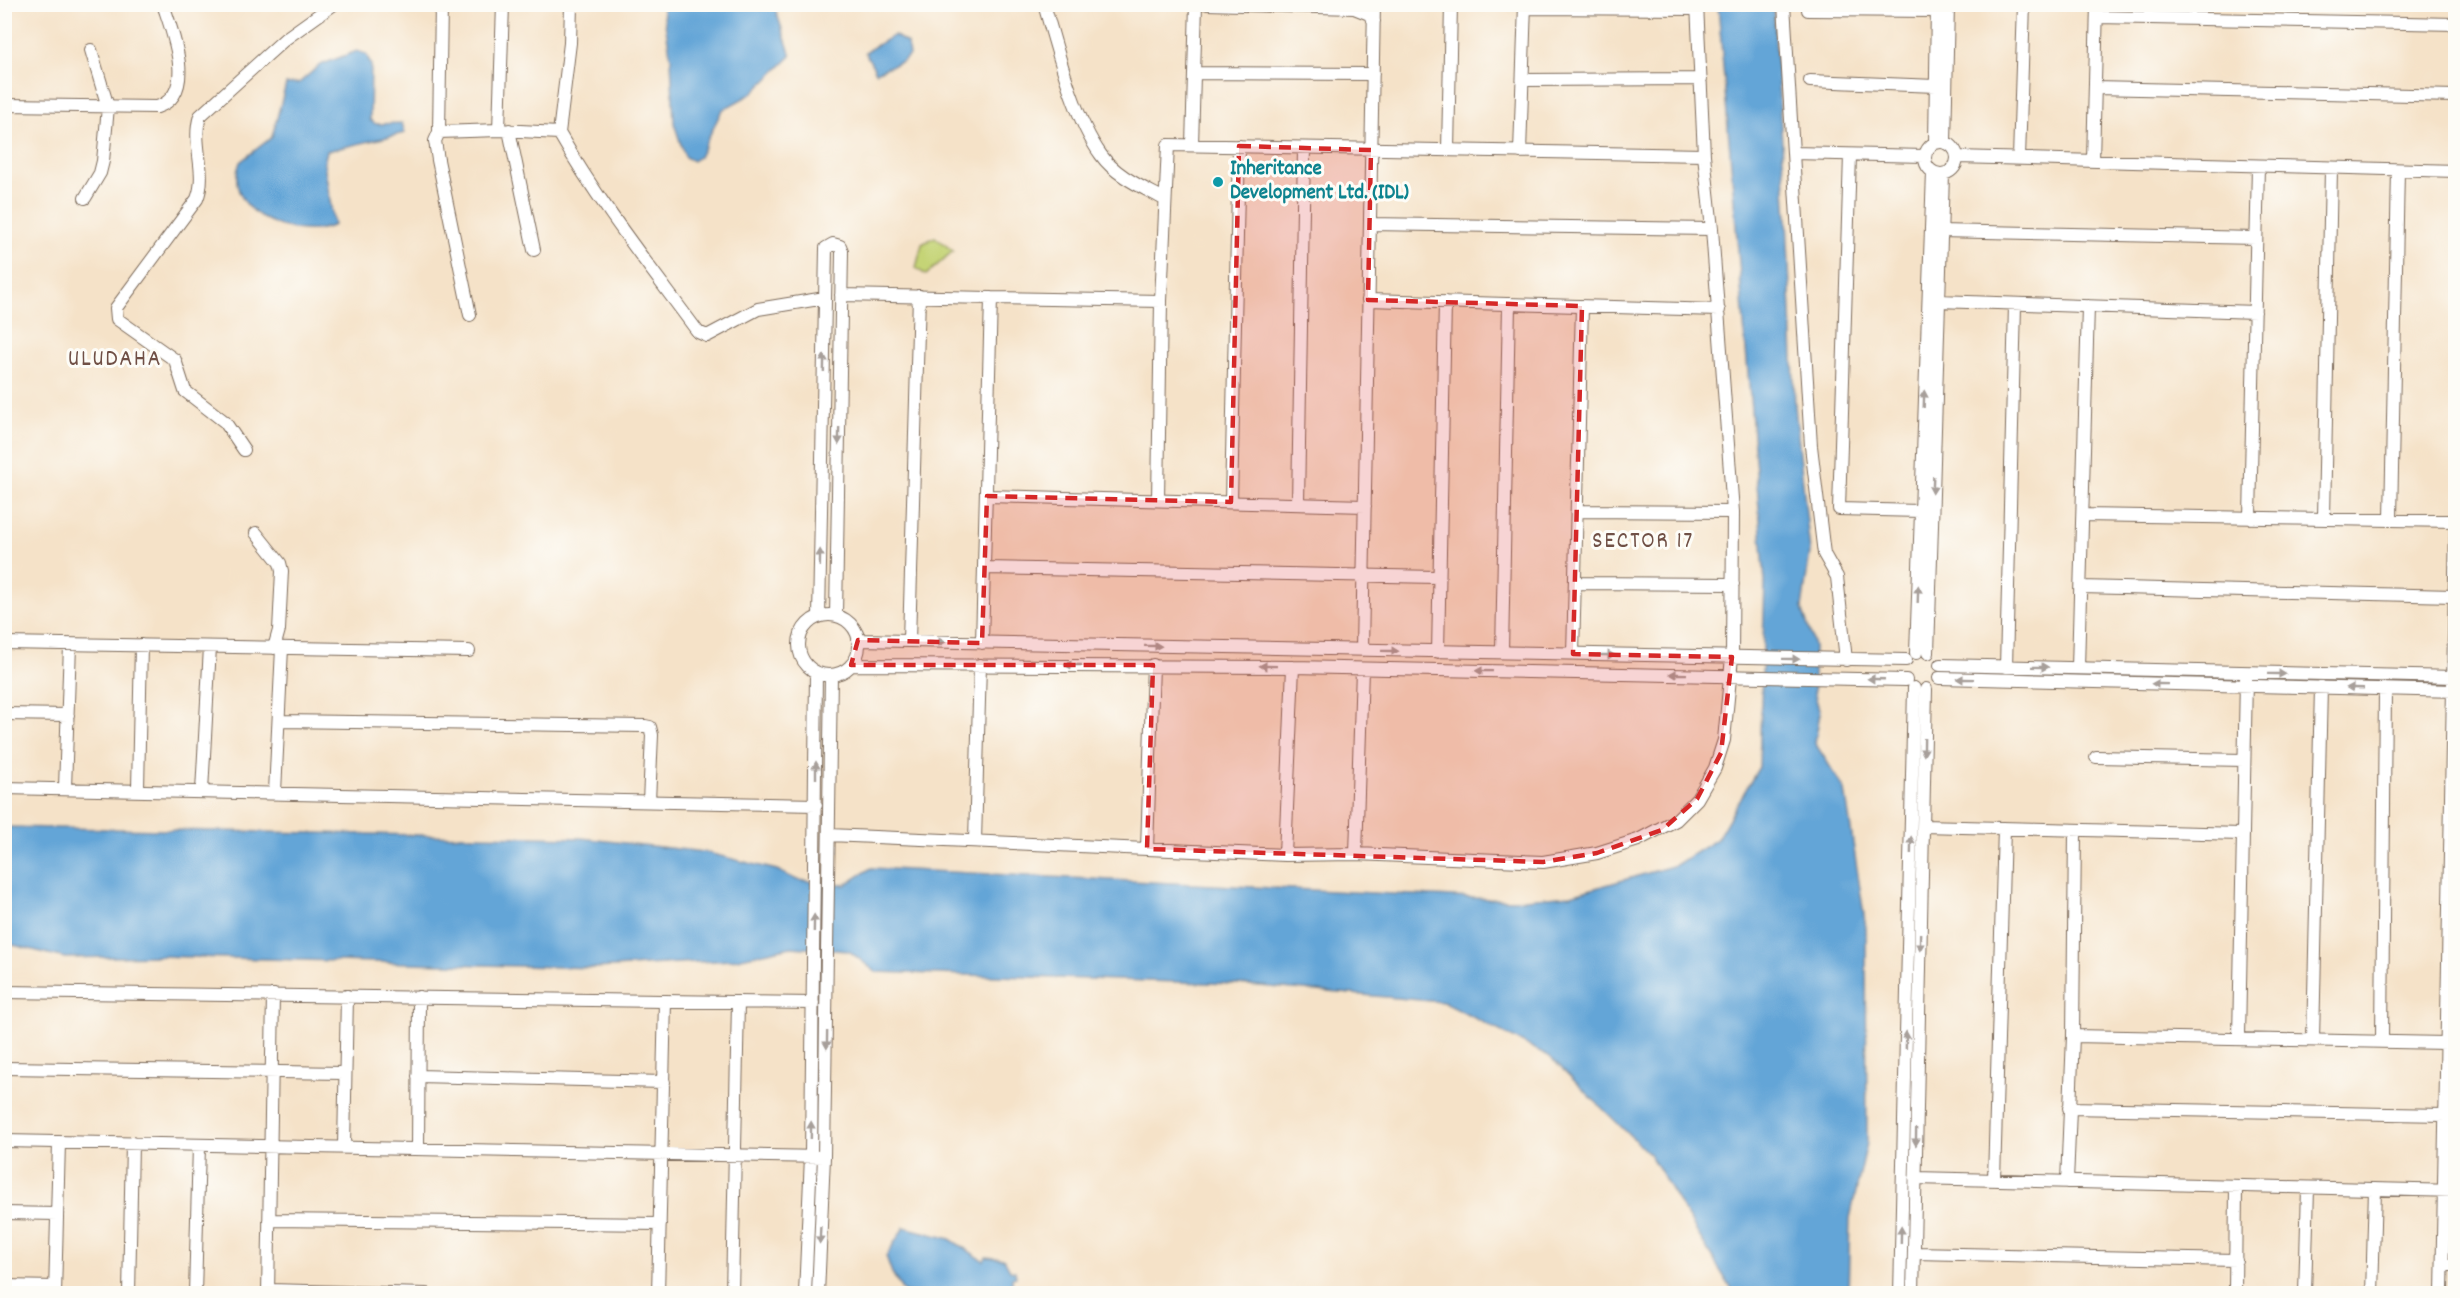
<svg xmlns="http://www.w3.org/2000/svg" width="2460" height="1298" viewBox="0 0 2460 1298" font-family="Dekko,sans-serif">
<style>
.green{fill:#c5d476;stroke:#807f4a;stroke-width:1.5}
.water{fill:#64a5d7;stroke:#50687a;stroke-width:1.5}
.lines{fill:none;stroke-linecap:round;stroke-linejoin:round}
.minor-casing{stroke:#7c6a5a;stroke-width:14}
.minor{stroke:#fff;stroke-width:12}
.oneway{fill:#a79f9a}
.marked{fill:#d62828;fill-opacity:0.2;stroke:#d62828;stroke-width:4.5;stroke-dasharray:12 8;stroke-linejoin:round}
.culture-dot{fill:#0f9aa8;stroke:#fdfcf7;stroke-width:2}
.labels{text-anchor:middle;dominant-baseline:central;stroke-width:6;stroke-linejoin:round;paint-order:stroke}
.culture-label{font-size:21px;font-weight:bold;fill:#0d838f;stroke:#fdfcf7;text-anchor:start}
.quarter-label{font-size:24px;letter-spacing:1.5px;fill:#705046;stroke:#fdfcf7}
</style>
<rect width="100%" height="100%" fill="#fdfcf7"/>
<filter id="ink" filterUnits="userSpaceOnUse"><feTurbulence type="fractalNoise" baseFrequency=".0167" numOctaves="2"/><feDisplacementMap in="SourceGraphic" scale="12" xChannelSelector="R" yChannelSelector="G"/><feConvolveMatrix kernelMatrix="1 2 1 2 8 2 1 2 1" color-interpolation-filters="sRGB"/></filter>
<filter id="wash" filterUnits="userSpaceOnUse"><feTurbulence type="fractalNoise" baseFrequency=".008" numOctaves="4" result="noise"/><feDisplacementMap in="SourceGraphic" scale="24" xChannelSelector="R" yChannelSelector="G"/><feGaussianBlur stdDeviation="1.35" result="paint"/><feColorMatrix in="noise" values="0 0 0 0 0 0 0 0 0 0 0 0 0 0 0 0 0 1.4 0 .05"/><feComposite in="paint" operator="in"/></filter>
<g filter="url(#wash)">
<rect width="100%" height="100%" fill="#f5e2c8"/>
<path class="green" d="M935 237 953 251 926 275 916 268 922 244Z"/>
<path class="water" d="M662 5H770L775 8 791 56 753 93 722 110 699 157 693 161 685 157 674 123 671 59Z
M1718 5H1773L1787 219 1795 406 1810 552 1802 608 1814 645V692L1820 713 1815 743 1845 790 1866 928 1867 1143 1850 1218 1848 1293H1734L1650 1155 1549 1056 1443 1002 1236 984 876 972 849 951 791 947 732 960 595 968 157 956 65 958 5 943V827L581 838 704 852 777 870 797 880 845 885 871 868 1513 900 1571 895 1676 865 1717 839 1759 767 1765 582Z
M894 35 907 43 909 55 903 61 876 72 865 52Z
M357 51 366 54 371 65 370 120 376 124 402 123 405 133 327 151 324 163 334 225C296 243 220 212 240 162L272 137 286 84 299 83 320 65Z
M904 1227 950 1239 984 1261 986 1257 1004 1259 1010 1270 1015 1271 1016 1277 1012 1278V1293H904L892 1273 886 1256Z"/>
</g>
<g filter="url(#ink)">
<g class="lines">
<g class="minor-casing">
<path id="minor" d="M441 4 439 132 499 130
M503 4 499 130 559 133C599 203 650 267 698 332L707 336 758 309 825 298
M1044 4C1057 49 1074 118 1101 155 1116 176 1142 187 1164 199
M1207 4 1354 8 1369 14 1374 21
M1697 4 1704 155 1712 229
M1784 4 1793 153 1925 156
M1525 8 1697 9
M1808 10 1937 11
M2097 17 2456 24
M1194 73 1373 74
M1523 80 1701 79
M1810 81 1936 86
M2095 88 2456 96
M4 105 157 107C198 94 172 32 163 4
M509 130 534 250
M439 132 435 141 438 160 470 315
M559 133 570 43 571 4
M1925 158a16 16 0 1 1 32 0a16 16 0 1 1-32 0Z
M1935 143 1937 4
M1945 143 1948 4
M1192 145 1196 4
M1448 150 1451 4
M1520 152 1525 4
M1793 153 1811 446 1824 554 1837 577 1846 660
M1850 155 1839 509 1920 511
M1957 157 2456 171
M2019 158 2024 4
M2093 161 2097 4
M85 198 100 173 103 161 108 107 91 50
M1940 231 2256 238
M841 295 991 298
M1368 300 1719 310
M1938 301 2255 312
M244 450 225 422 185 391 175 360 117 319 116 308 197 199C208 172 191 144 200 116L285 39 334 4
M987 496 1365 506
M1158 500 1161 301 1168 145 1704 155
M1231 502 1239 146
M1298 504 1304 148
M1578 511 1733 512
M2083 515 2456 521
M2250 517 2258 166
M2324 518 2331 169
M2391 519 2398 170
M256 533 280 563 282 571 279 630 274 648
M985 568 1437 577
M1577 583 1733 584
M2081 587 2454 596
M799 645a30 30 0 1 1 60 0a30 30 0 1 1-60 0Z
M819 617 826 248 833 244 840 246 842 251 836 616
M858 640 1906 660
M909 641 919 296
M4 643 469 651
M982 643 991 298 1161 301
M1362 650 1374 4
M1438 652 1445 302
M1502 652 1509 304
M1916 653 1933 172
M1928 653 1943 174
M1573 654 1582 306
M851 665 1293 667 1906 680
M1940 665 2456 677
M2006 667 2015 305
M2078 668 2088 306
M1939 678 2456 691
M4 714 68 715
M280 721 645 726 650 727 652 735 649 801
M2096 757 2244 760
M4 788 816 805
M65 788 70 645
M138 789 141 645
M202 791 210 647
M275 792 282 648
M1923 826 2242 834
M829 835 1285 855 1356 854 1543 862 1597 853 1638 840 1676 820 1697 799 1715 768 1724 740 1732 657 1733 512 1712 229 1370 224
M975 841 980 665
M1147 849 1153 665
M1356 854 1362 669
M1285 855 1293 667
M4 992 813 1003
M2073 1036 2446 1043
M2239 1037 2246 679
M2313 1040 2321 687
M2382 1041 2385 689
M4 1068 344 1073
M418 1076 664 1082
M2069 1108 2445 1115
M4 1141 824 1157
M344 1147 347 996
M418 1149 419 997
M1915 1178 2456 1191
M1994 1180 2004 828
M2067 1182 2073 1036 2075 831
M4 1213 57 1214
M269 1220 660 1224
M1914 1253 2236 1260
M2443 1265H2456
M4 1286 55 1287
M268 1290 426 1294
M55 1294 59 1142
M129 1294 132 1143
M195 1294 199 1145
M268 1294 273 995
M658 1294 665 1001
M732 1294 738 1002
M805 1294 811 1156 816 673
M818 1294 824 1157 831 675
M1900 1294 1914 688
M1913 1294 1926 689
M2235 1294 2236 1186
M2305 1294 2308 1188
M2372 1294 2375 1189
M2442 1294 2456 522"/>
</g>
<use href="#minor" class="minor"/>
</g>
<defs><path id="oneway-solid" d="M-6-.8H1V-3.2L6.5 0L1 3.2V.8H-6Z" transform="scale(1.5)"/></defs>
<g class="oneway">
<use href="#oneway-solid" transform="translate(824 363) rotate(-89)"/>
<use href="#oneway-solid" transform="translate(1924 399) rotate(-88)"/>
<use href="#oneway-solid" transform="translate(839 436) rotate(91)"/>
<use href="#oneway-solid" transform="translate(1933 485) rotate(92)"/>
<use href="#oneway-solid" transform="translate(820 558) rotate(-89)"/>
<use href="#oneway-solid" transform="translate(1918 594) rotate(-88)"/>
<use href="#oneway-solid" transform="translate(937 642) rotate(1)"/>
<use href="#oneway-solid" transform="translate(1153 646) rotate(1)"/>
<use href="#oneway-solid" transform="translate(1390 651) rotate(1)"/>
<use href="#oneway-solid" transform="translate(1606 655) rotate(1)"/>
<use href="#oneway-solid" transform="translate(1791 659) rotate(1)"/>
<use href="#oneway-solid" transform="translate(1073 665) rotate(-180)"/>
<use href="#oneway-solid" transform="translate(1268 666) rotate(-179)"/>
<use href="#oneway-solid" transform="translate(2040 667) rotate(1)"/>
<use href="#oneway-solid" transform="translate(1484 671) rotate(-179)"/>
<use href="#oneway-solid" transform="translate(1678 674) rotate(-179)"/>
<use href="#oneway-solid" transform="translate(2277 674) rotate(1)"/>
<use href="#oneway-solid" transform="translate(1876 679) rotate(-178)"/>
<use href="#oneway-solid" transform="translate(1965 679) rotate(-179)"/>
<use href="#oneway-solid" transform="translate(2160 684) rotate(-179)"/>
<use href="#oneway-solid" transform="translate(2355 688) rotate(-178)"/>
<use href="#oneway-solid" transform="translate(1924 747) rotate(91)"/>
<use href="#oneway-solid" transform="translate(816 770) rotate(-90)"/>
<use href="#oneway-solid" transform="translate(1911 845) rotate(-89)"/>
<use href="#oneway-solid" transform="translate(814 923) rotate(-89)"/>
<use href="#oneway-solid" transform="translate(1920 942) rotate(91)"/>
<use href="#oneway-solid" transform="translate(827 1040) rotate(91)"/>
<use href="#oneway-solid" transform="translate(1906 1040) rotate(-89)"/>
<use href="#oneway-solid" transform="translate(811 1130) rotate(-89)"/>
<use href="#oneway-solid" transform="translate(1916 1137) rotate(91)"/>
<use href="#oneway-solid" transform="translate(820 1235) rotate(93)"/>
<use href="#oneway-solid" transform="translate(1901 1235) rotate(-89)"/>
</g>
</g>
<path class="marked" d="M1239 146 1371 150 1368 300 1582 306 1573 654 1732 657 1721 753 1697 799 1662 830 1597 853 1543 862 1147 849 1153 665H851L858 640 982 643 987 496 1231 502Z"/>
<circle class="culture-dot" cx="1218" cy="182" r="6"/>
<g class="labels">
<g class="culture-label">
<text x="1230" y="170">Inheritance<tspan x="1230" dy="24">Development Ltd. (IDL)</tspan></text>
</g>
<g class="quarter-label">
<text x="115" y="360">ULUDAHA</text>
<text x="1643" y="542">SECTOR 17</text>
</g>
</g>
<rect width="2460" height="1298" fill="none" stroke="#fdfcf7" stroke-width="24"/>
</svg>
